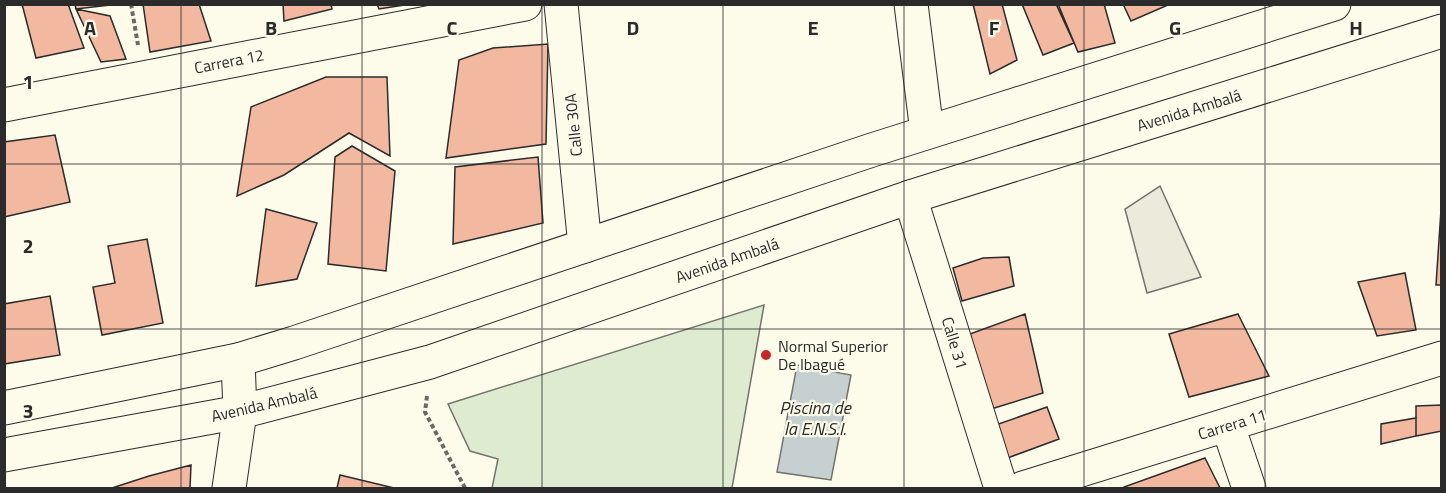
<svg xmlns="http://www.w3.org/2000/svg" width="1446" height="493" viewBox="0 0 1446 493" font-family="'Titillium Web',sans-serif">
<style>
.green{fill:#deebd1;stroke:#74746e;stroke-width:1.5}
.parking{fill:#eceadb;stroke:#74746e;stroke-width:1.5}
.water{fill:#c7d0d0;stroke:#74746e;stroke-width:1.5}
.building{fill:#f2b8a0;stroke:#2b2b2b;stroke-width:1.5}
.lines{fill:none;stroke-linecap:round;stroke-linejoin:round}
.minor-casing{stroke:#2b2b2b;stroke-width:35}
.major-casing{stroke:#2b2b2b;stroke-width:35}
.path{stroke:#6a6964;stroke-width:4;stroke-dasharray:4.5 3;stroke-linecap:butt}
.minor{stroke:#fdfbea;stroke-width:33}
.major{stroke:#fdfbea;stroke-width:33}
.grid{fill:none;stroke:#2b2b2b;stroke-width:1.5;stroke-opacity:0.55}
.poi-dot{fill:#c62828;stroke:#fdfbea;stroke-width:2}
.labels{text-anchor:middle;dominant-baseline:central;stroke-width:4.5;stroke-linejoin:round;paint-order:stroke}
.street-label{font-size:16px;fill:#2b2b2b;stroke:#fdfbea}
.poi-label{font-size:16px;fill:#2b2b2b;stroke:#fdfbea;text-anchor:start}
.water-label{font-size:18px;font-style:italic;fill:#2b2b2b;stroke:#fdfbea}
.grid-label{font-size:20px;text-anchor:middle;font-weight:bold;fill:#2b2b2b;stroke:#fdfbea;stroke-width:4.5;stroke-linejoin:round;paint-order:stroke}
</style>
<rect width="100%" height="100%" fill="#fdfbea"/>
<path class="green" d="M764 305 732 488H492L498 459 470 451 448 404Z"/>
<path class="parking" d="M1160 186 1201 277 1147 293 1125 209Z"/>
<path class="water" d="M797 365 851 375 831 480 777 472Z"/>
<path class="building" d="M22 4H68L84 48 36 58Z
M75 4H110V5L76 9Z
M143 4H199L211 41 150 52Z
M283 4H331L332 9 284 21Z
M377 4H411L379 9Z
M973 4H1002L1017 60 990 74Z
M1022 4H1056L1074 43 1043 55Z
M1058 4H1104L1115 43 1078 52Z
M1123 4H1168V5L1131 21Z
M76 9 110 16 126 59 101 62Z
M548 44 546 144 446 158 459 60 493 48Z
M326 77H387L390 156 349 133 284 175 237 196 251 107Z
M55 135 70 202 4 217V142Z
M352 146 395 171 386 271 328 264 335 157Z
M538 157 543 223 453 244 455 167Z
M266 209 317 223 297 279 256 286Z
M1441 210H1442V285H1436Z
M147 239 163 323 102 335 93 287 115 283 108 246Z
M1009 257 1014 286 962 301 953 268 983 258Z
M1405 273 1416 330 1377 336 1358 282Z
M50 296 60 355 4 364V304Z
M1025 314 1043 393 991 409 970 334Z
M1238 314 1269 376 1189 397 1169 334Z
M1442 405V431L1416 436V406Z
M1047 407 1059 439 1002 460 990 427Z
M1416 418V436L1381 444V424Z
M1205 458 1220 488H1124V487Z
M191 465 190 488H112L149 476Z
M340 475 394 488H337Z"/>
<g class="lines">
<g class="minor-casing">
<path id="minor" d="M561 4 585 246
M911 4 927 132
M4 105 525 4
M910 197 1001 488
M1228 426 1249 488
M229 488 240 412 238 360
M1023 488 1442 358"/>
</g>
<g class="major-casing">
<path id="major" d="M4 408 238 360 294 343 872 150 1334 4
M4 455 240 412 430 362 910 197 1442 31"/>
</g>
<path class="path" d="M131 4 138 45
M427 396 425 412 465 488"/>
<use href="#minor" class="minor"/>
<use href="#major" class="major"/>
</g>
<path class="grid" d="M181 4V488M362 4V488M542 4V488M723 4V488M904 4V488M1084 4V488M1265 4V488M4 164H1442M4 329H1442"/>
<circle class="poi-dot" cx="766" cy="355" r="6"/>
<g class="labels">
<g class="street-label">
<text transform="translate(229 61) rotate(-11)">Carrera 12</text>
<text transform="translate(1189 110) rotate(-17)">Avenida Ambalá</text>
<text transform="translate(573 125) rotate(-96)">Calle 30A</text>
<text transform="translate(727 260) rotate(-19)">Avenida Ambalá</text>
<text transform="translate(955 343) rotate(73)">Calle 31</text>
<text transform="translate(264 404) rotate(-13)">Avenida Ambalá</text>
<text transform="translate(1232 424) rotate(-17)">Carrera 11</text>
</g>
<g class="poi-label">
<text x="778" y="346">Normal Superior<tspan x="778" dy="18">De Ibagué</tspan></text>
</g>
<g class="water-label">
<text x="815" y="407">Piscina de<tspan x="815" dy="21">la E.N.S.I.</tspan></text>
</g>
</g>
<g class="grid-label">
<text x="90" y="35">A</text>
<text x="271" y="35">B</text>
<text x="452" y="35">C</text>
<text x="633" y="35">D</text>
<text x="813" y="35">E</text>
<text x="994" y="35">F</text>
<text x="1175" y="35">G</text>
<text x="1356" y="35">H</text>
<text x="28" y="89">1</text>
<text x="28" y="253">2</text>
<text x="28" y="418">3</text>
</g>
<rect width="1446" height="493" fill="none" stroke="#2b2b2b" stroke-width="12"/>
</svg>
